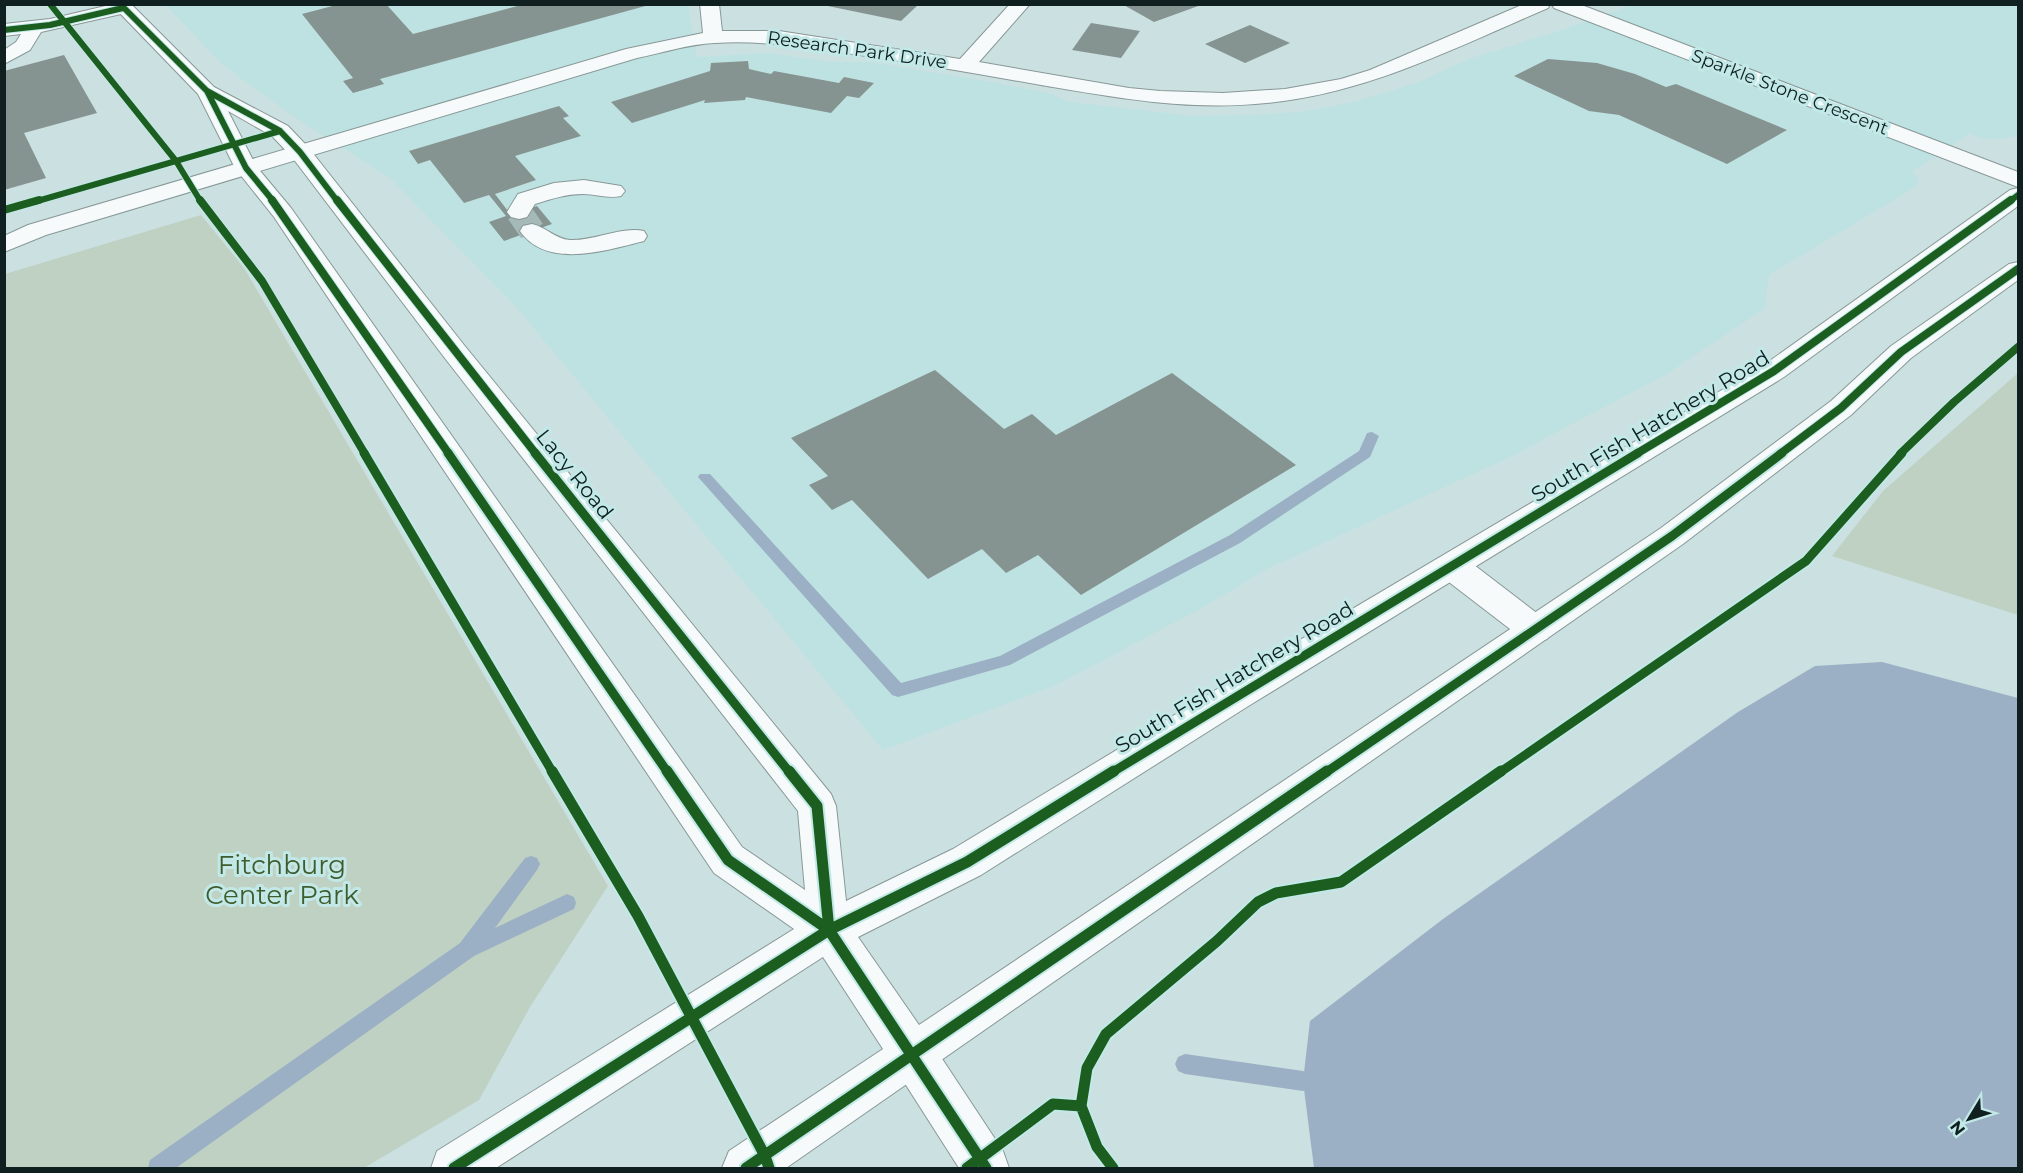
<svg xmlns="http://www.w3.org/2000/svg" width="2023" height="1173" viewBox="0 0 2023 1173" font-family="Montserrat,sans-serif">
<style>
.built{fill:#bee2e2}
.green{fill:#bfd1c3}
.water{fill:#9bb0c4}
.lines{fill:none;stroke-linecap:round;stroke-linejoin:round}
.stream{fill:#9bb0c4;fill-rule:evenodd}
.building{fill:#859491}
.minor-tunnel{stroke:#a6b9b9;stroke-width:26;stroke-dasharray:26 14;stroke-linecap:butt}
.minor-casing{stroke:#879897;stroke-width:2}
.major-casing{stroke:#879897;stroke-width:2}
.minor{fill:#f7fafa;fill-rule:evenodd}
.major{fill:#f7fafa;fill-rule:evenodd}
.cycleway-far3-casing{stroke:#c2e9e8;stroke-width:8}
.cycleway-far2-casing{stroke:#c2e9e8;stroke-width:10}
.cycleway-far1-casing{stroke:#c2e9e8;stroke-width:13}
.cycleway-casing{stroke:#c2e9e8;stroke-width:15}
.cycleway-far3{stroke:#1b5e20;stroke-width:6}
.cycleway-far2{stroke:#1b5e20;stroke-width:8}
.cycleway-far1{stroke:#1b5e20;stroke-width:9}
.cycleway{stroke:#1b5e20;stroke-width:11}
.labels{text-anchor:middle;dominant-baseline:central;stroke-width:6;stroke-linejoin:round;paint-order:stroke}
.far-street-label{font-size:18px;fill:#101f1f;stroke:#c2e9e8}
.street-label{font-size:21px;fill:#101f1f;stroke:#c2e9e8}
.near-park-label{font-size:26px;fill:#405c2d;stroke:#c2e9e8}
</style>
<rect width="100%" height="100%" fill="#cbe0e0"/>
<path class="built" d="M165 5H688L697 57 770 53 829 62H869L986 81 1048 93 1070 102 1193 116 1256 115 1306 111 1354 102 1419 82 1469 59 1565 29 1631 5H2018V136L1991 140 1968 134 1913 171 1919 182 1917 186 1769 275 1764 309 1667 374 1508 458 1267 569 1202 608 1054 686 883 750 518 309 390 178 296 118 224 66Z"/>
<path class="green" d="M201 215 244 268 608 886 530 1007 479 1100 364 1168H5V274Z
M2018 373V615L1832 556 1883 491Z"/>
<path class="water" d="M1882 662 2018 698V1168H1314L1303 1081 1310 1021 1443 919 1738 712 1815 666Z"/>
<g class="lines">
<path class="stream" d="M1372 432 1379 436 1370 457 1240 543 1010 665 898 697 892 695 698 477 700 474H710L901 683 1000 656 1230 535 1359 451 1367 433Z
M531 856 537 858 540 864 537 870 495 928 567 894 574 897 576 903 574 909 474 956 176 1168H148L150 1160 460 943 525 858Z
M1185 1054 1303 1071 1310 1074 1313 1081 1310 1088 1303 1091 1185 1074 1178 1071 1175 1064 1178 1057Z"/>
</g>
<path class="building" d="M340 4H386L413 34 525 4 649 5 380 79 384 84 353 93 343 81 353 78 302 14Z
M818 4H919L901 21Z
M1122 4H1200L1201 5 1154 22Z
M1091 23 1140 31 1121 58 1072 50Z
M1250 25 1290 43 1245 63 1205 44Z
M64 55 97 113 24 133 46 178 4 190V71Z
M1548 59 1597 63 1635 74 1666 87 1676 84 1787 130 1727 164 1619 115 1589 111 1514 76Z
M748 61 749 69 771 74 774 71 839 83 844 77 874 83 859 98 847 96 831 113 746 97 745 100 704 103 705 100 632 123 611 102 710 71 711 63Z
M559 106 569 116 563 118 581 136 515 156 536 180 495 194 511 215 537 206 552 224 504 241 489 222 506 216 489 195 464 203 430 160 418 164 409 151Z
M935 370 1004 429 1032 414 1056 435 1172 373 1296 465 1081 595 1038 555 1006 573 982 549 928 579 852 500 832 510 809 485 828 476 791 438Z"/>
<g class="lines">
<path class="minor-tunnel" d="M519 212 532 231"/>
<g class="minor-casing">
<path id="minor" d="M114 4H130L132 8 130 12 41 32 30 50 4 64V50L16 42 21 34 4 36V24L50 19Z
M700 4H719L722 31H779L960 59 1010 4H1030L979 62 1129 88 1160 91 1223 93 1285 89 1341 79 1370 70 1524 4H1550L1548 8C1452 49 1361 97 1255 104 1182 110 1112 97 1041 85 980 74 920 64 860 55 811 48 764 40 715 43 689 44 662 53 637 58L46 235 4 252V236L28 225 626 49 703 33Z
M1552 4H1579L2018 172V187L1554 8Z
M584 180 621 186 625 191 621 196C608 199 596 194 583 194 566 194 551 199 535 204L527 217 519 219 511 217 507 212 518 194 554 183Z
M532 224C546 227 555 239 570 240 594 241 622 226 644 231L647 236 644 241C607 250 547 270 520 231L523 226Z
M1453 555 1465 558 1547 621 1552 630 1547 639 1535 643 1523 639 1441 576 1437 567 1441 558Z
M913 1033 929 1039 1003 1151 1009 1168H959L897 1071 891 1055 897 1039Z"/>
</g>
<g class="major-casing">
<path id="major" d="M111 4H131L214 87 288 126 308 147 464 345 831 794 836 806 846 901 953 849 1224 685 1764 365 2010 190 2018 188V206L1784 377 1250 705 981 875 858 937 919 1025 1661 528 1831 401 1891 346 2009 264 2018 262V280L1911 358 1851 415 1683 544 786 1168H722L729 1151 883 1049 823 957 496 1168H431L437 1151 794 929 714 873 274 217 235 168 198 94ZM228 111 272 136 292 157 444 357 798 811 805 890 742 847 291 208 256 166Z"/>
</g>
<use href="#minor" class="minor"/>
<use href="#major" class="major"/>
<g class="cycleway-far3-casing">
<path id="cycleway-far3" d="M50 4 176 161 201 202
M120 4 207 91 280 131 300 152 338 202
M4 30 50 25 123 8
M207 91 246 168 274 202
M34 202 280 131
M2009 202 2018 195"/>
</g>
<g class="cycleway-far2-casing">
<path id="cycleway-far2" d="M200 200 262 281 365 454
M272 200 449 454
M337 200 536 454
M4 210 39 200
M1636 454 1774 371 2011 200
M1780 454 1841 408 1901 352 2018 269
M1900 454 1954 402 2018 347"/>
</g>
<g class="cycleway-far1-casing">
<path id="cycleway-far1" d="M364 453 553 773
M448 453 668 773
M535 453 790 773
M1111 773 1638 453
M1325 773 1672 536 1782 453
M1499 773 1806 561 1902 453"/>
</g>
<g class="cycleway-casing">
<path id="cycleway" d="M552 771 638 916 765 1156 769 1168
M667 771 728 860 829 930 986 1168
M789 771 817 806 829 930
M454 1168 829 930 967 862 1114 771
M746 1168 1327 771
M967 1168 1053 1104 1081 1106
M1113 1168 1097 1147 1081 1106 1087 1068 1106 1034 1217 941 1258 902 1276 893 1341 882 1501 771"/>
</g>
<use href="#cycleway-far3" class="cycleway-far3"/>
<use href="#cycleway-far2" class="cycleway-far2"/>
<use href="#cycleway-far1" class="cycleway-far1"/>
<use href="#cycleway" class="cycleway"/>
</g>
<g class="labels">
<g class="far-street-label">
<text transform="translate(857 50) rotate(8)">Research Park Drive</text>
<text transform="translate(1790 92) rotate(21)">Sparkle Stone Crescent</text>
</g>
<g class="street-label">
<text transform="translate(1650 426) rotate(-31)">South Fish Hatchery Road</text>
<text transform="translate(575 474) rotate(51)">Lacy Road</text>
<text transform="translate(1234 677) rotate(-31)">South Fish Hatchery Road</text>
</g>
<g class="near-park-label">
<text x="282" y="865">Fitchburg<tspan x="282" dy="30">Center Park</tspan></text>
</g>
</g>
<rect width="2023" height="1173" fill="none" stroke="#101f1f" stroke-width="12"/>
<g transform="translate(1969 1119) rotate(232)" stroke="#c2e9e8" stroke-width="4.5" paint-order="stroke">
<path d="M0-4.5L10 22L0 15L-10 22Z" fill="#101f1f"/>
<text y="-9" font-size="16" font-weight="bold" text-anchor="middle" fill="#101f1f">N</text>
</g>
</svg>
